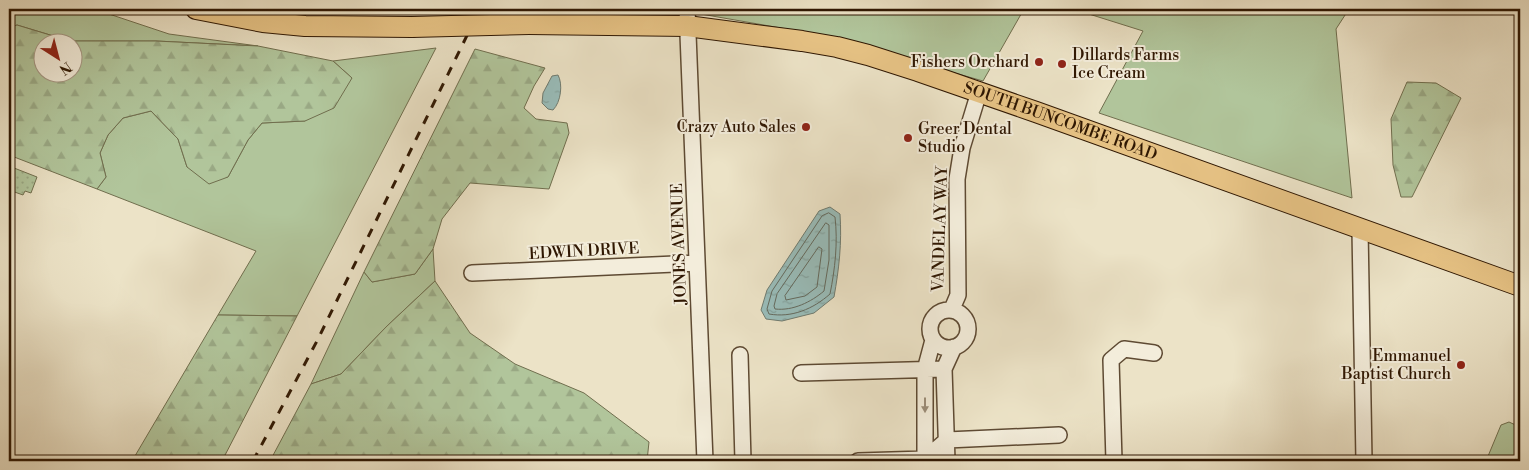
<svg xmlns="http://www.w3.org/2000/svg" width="1529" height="470" viewBox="0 0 1529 470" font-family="'Libre Bodoni',serif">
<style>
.grass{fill:#b1c59b;stroke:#706e4e}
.forest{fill:url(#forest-firs);stroke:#706e4e;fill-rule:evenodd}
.park{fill:url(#park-dots);stroke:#706e4e}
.water{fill:url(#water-ripples);stroke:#6f7b70}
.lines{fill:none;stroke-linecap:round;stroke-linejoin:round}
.shore{stroke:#646a5e;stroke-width:1}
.minor-casing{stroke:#5e4a33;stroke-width:18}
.major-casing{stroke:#2f1702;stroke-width:22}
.minor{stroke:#f3eddb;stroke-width:15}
.major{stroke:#e6c284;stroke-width:20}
.rail{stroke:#2f1702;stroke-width:3;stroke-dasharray:9 9;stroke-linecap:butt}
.major-bridge-casing{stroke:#2f1702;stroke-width:22;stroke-linecap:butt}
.major-bridge{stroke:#e6c284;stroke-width:20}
.oneway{fill:#9b8d79}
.poi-dot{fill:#8f2418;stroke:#f3eddb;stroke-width:2}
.labels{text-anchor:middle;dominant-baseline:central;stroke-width:4;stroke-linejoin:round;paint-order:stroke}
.poi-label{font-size:16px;fill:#2f1702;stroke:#f3eddb;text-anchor:end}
.street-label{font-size:16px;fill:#2f1702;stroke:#f3eddb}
</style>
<defs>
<pattern id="forest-firs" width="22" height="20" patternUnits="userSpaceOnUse" patternTransform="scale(1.25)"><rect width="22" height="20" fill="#b1c59b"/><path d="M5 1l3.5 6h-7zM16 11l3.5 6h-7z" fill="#99a884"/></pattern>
<pattern id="park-dots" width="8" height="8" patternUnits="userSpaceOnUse" patternTransform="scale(1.25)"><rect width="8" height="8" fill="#b1c59b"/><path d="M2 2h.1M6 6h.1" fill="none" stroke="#99a884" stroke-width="1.8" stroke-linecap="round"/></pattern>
<pattern id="water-ripples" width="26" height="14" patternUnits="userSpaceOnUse" patternTransform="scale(1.25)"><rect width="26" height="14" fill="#99bdba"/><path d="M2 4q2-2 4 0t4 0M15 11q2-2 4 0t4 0" fill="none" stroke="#84a29e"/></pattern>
</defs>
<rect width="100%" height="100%" fill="#ece3c7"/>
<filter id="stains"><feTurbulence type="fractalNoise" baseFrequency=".004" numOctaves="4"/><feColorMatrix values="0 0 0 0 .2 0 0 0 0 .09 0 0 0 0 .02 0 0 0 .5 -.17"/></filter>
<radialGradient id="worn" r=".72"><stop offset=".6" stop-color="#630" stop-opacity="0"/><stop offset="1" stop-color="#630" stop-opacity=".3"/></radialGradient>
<path class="grass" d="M9 9H94L169 34 258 46 156 41H70L17 25 9 28Z
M694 9H1024L983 81 821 35 695 13Z
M1073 9H1349L1336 29 1352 198 1099 113 1143 31Z
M436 48 297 316 218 315 256 251 97 189 106 177 100 153 108 135 123 118 151 111 178 139 187 167 228 177 248 140 262 123 305 121 352 78 333 61Z
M433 249 435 281 386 327 341 374 311 384 364 272 372 282 415 274Z
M1509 422 1520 427V461H1486L1501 425Z"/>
<path class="forest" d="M17 25 70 41H156L258 46 333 61 352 78 334 108 305 121 262 123 248 140 228 177 209 184 187 167 178 139 151 111 123 118 108 135 100 153 106 177 97 189 9 155V28ZM42 42H72V72H42Z
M475 49 545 68 534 86 524 108 536 119 567 123 569 133 549 189 470 183 442 219 433 249 415 274 372 282 364 272Z
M1407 82 1436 83 1461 98 1412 197H1401L1393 165 1391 119Z
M435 281 470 333 515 364 584 393 649 442 647 461H270L311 384 341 374 386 327Z
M218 315 297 316 222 461H132Z"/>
<path class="park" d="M9 166 37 177 31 193 25 191 23 195 9 190Z"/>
<path class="water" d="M558 75C563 84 561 102 553 110L548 109 542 103 543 93 552 76Z
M830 207 840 214C842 243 839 269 834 297L814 313 782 321 766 319 761 310 767 290 819 211Z"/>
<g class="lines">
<path class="shore" d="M829 213 835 217C838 243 835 269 830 294 813 309 792 318 769 314L767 309 772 291 822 216Z
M826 223 829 225V260L824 291C811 302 793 311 775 309L774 306 777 294Z
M819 247 822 249 817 287 805 296 786 300 785 296Z"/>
<g class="minor-casing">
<path id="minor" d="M687 9 705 461
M1360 229 1364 461
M472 273 697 263
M952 309 958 295 957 179 962 148 979 92
M930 329a19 19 0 1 1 38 0a19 19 0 1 1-38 0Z
M740 355 743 461
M801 373 944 369
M858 461 925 459 947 440 1059 435
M925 461V370L933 340
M947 461 944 369 954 347
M1114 461 1111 360 1124 349 1154 353"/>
</g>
<g class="major-casing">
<g id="major">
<path d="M196 9 263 22 305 26 412 27"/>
<path id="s1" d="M529 24 687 26 802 41 837 47 868 55 918 71 1036 112 1520 286"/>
</g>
</g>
<use href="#minor" class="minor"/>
<use href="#major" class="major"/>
<path class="rail" d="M253 461 317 341 480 9"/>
<g class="major-bridge-casing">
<path id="major-bridge" d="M412 27 529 24"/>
</g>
<use href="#major-bridge" class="major-bridge"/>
</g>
<defs><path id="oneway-solid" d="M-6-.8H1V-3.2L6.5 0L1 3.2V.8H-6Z" transform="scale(1.25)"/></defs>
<use class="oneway" href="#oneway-solid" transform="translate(925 405) rotate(90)"/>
<g class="poi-dot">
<circle cx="1039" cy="62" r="5"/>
<circle cx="1062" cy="64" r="5"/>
<circle cx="806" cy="127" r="5"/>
<circle cx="908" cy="138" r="5"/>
<circle cx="1461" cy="365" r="5"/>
</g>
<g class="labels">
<g class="poi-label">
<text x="1072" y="55" text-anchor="start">Dillards Farms<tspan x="1072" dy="18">Ice Cream</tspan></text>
<text x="1029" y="62">Fishers Orchard</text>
<text x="796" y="127">Crazy Auto Sales</text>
<text x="918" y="129" text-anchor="start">Greer Dental<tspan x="918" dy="18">Studio</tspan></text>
<text x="1451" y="356">Emmanuel<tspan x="1451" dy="18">Baptist Church</tspan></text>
</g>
<g class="street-label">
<text stroke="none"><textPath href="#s1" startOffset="545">SOUTH BUNCOMBE ROAD</textPath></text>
<text transform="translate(940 229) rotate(-88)">VANDELAY WAY</text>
<text transform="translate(679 244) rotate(-92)">JONES AVENUE</text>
<text transform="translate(584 251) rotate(-3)">EDWIN DRIVE</text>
</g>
</g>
<rect width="1529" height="470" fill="none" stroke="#ece3c7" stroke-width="30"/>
<rect x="10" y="10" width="1509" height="450" fill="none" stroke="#2f1702" stroke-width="2.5"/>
<rect x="15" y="15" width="1499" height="440" fill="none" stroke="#2f1702"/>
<g transform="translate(58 58) rotate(144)"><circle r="24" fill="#f3eddb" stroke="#a59784"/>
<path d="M0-4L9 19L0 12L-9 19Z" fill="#8f2418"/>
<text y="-8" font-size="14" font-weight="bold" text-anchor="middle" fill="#2f1702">N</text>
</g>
<rect width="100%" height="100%" filter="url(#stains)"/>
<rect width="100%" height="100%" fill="url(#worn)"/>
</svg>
